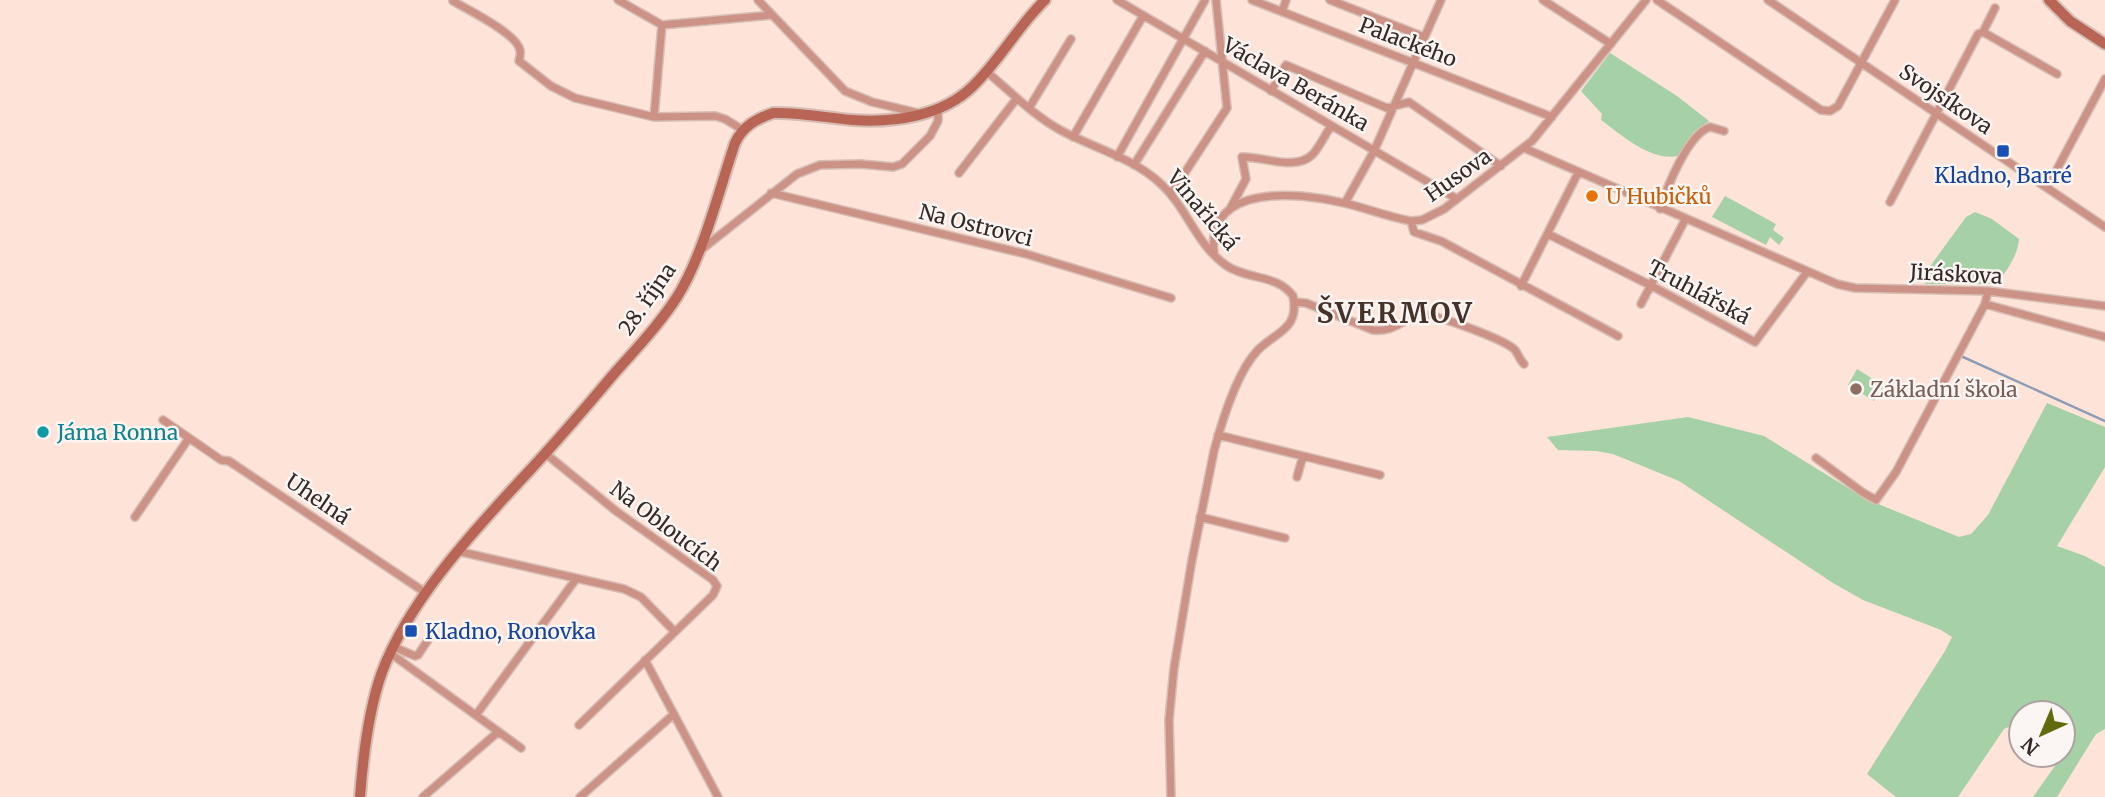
<svg xmlns="http://www.w3.org/2000/svg" width="2105" height="797" viewBox="0 0 2105 797" font-family="Merriweather,serif">
<style>
.green{fill:#a6d0a5}
.lines{fill:none;stroke-linecap:round;stroke-linejoin:round}
.stream{stroke:#8d9db7;stroke-width:2.5}
.street-casing{stroke:#d6beb4;stroke-width:10}
.secondary-casing{stroke:#d6beb4;stroke-width:14}
.street{stroke:#cd9286;stroke-width:7}
.secondary{stroke:#b96555;stroke-width:10}
.transit-dot{fill:#1a4fb4;stroke:#fbf5f3;stroke-width:2.5}
.food-dot{fill:#e8710a;stroke:#fbf5f3;stroke-width:2.5}
.education-dot{fill:#8d6e63;stroke:#fbf5f3;stroke-width:2.5}
.culture-dot{fill:#0f9aa8;stroke:#fbf5f3;stroke-width:2.5}
.labels{text-anchor:middle;dominant-baseline:central;stroke-width:5;stroke-linejoin:round;paint-order:stroke}
.street-label{font-size:21px;fill:#342925;stroke:#fbf5f3}
.transit-label{font-size:21px;fill:#164399;stroke:#fbf5f3}
.food-label{font-size:21px;fill:#c56008;stroke:#fbf5f3;text-anchor:start}
.education-label{font-size:21px;fill:#785e54;stroke:#fbf5f3;text-anchor:start}
.culture-label{font-size:21px;fill:#0d838f;stroke:#fbf5f3;text-anchor:start}
.district-label{font-size:28px;font-weight:bold;letter-spacing:2px;fill:#47322a;stroke:#fbf5f3}
</style>
<rect width="100%" height="100%" fill="#fee3d8"/>
<path class="green" d="M1610 53 1677 96 1709 121 1694 132 1678 156C1650 161 1623 136 1601 120L1602 114 1581 91Z
M1725 196 1776 224 1773 230 1784 238 1779 245 1770 237 1766 245 1712 217Z
M1975 212 1992 219 2019 239C2018 256 2006 271 1997 284H1926L1921 279 1923 276 1966 217Z
M1857 369 1884 386 1874 401 1848 385Z
M2047 403 2105 427V467L2057 546 2085 556 2105 567V729L2096 734 2057 797H2033L2057 763 2058 755H2063V713H2021V730L2011 726 2004 729 1958 797H1896L1867 774 1945 651 1952 637 1941 630 1863 600 1833 583 1679 481 1613 454 1596 451 1558 450 1547 437 1688 417 1764 436 1866 499 1959 537 1971 534 1988 515Z"/>
<g class="lines">
<path class="stream" d="M1963 357 2105 421"/>
<g class="street-casing">
<path id="street" d="M618 0 662 25 772 15
M758 0 845 91 872 102 918 113
M1117 0 1457 199
M1252 0 1552 117
M1330 0 1424 37
M1543 0 1611 44
M1657 0 1821 110 1830 111 1838 106 1895 0
M1768 0 2105 227
M453 1C468 10 516 33 520 50 521 53 520 57 519 61L551 86 575 98 654 117 715 116 725 119 743 130
M1282 12 1286 0
M1983 32 2057 74
M987 72C1011 92 1034 116 1062 131 1094 148 1133 158 1160 183 1187 207 1196 245 1227 266 1248 280 1277 274 1293 296 1300 330 1275 332 1257 351 1236 374 1222 421 1214 451L1192 560 1174 668 1169 720 1171 797
M1271 91 1286 65 1387 108 1409 102 1501 166
M1029 108 1071 39
M654 117 662 25
M1073 137 1143 16
M1524 148 1837 284 1855 288 1988 291 2105 306
M1117 157 1205 0
M1134 165 1205 51
M959 173 1017 98
M2047 188 2105 79
M771 193 1026 254 1171 298
M1171 194 1227 108 1216 0
M1890 202 1978 34 1983 32 1995 8
M1345 203 1374 151 1441 0
M1231 207 1246 179 1242 157C1263 156 1296 172 1313 154 1320 146 1325 135 1331 126
M1660 209C1667 187 1688 134 1710 127L1724 131
M1411 221 1414 232 1441 241 1618 336
M1548 234 1652 286 1755 342 1807 272
M701 250 797 174 820 165 860 164 893 167 902 164 930 136 938 121V109
M1214 253C1206 183 1298 192 1344 203 1366 208 1388 217 1411 221L1422 220 1444 209 1532 141 1646 0
M1521 286 1578 173
M1988 291 1985 304 2105 337
M1295 302 1306 303 1373 330C1396 333 1406 315 1424 315 1438 315 1506 340 1515 350 1518 354 1520 360 1524 364
M1641 304 1685 220
M163 420 221 460 229 461 426 593
M1218 435 1380 475
M546 454 616 511 713 580 717 586 713 595 579 725
M1816 458 1862 492 1876 500 1896 472 1985 304
M1297 477 1303 456
M135 517 189 438
M1200 517 1285 538
M457 551 624 589 641 597 674 631
M394 647 415 656 418 655 428 640
M390 653 521 748
M645 660 718 797
M476 715 576 579
M423 797 498 732
M580 797 674 714"/>
</g>
<g class="secondary-casing">
<path id="secondary" d="M2049 0 2070 21 2105 44
M360 797C363 756 368 711 382 672 408 603 469 536 518 483 551 448 582 412 613 375 635 350 659 325 677 297 703 256 719 190 735 143 743 126 756 119 773 113 800 112 827 118 853 120 894 123 943 116 973 86 1000 60 1018 26 1045 0"/>
</g>
<use href="#street" class="street"/>
<use href="#secondary" class="secondary"/>
</g>
<g class="transit-dot">
<rect x="1996" y="144" width="14" height="14" rx="3.5"/>
<rect x="404" y="624" width="14" height="14" rx="3.5"/>
</g>
<circle class="food-dot" cx="1592" cy="196" r="7"/>
<circle class="education-dot" cx="1856" cy="389" r="7"/>
<circle class="culture-dot" cx="43" cy="432" r="7"/>
<g class="labels">
<g class="street-label">
<text transform="translate(1408 42) rotate(21)">Palackého</text>
<text transform="translate(1296 84) rotate(30)">Václava Beránka</text>
<text transform="translate(1946 99) rotate(34)">Svojsíkova</text>
<text transform="translate(1458 175) rotate(-35)">Husova</text>
<text transform="translate(1203 210) rotate(50)">Vinařická</text>
<text transform="translate(976 225) rotate(14)">Na Ostrovci</text>
<text transform="translate(1956 274) rotate(3)">Jiráskova</text>
<text transform="translate(1699 292) rotate(28)">Truhlářská</text>
<text transform="translate(647 299) rotate(-55)">28. října</text>
<text transform="translate(318 499) rotate(34)">Uhelná</text>
<text transform="translate(666 526) rotate(37)">Na Obloucích</text>
</g>
<g class="transit-label">
<text x="2003" y="175">Kladno, Barré</text>
<text x="425" y="631" text-anchor="start">Kladno, Ronovka</text>
</g>
<g class="food-label">
<text x="1606" y="196">U Hubičků</text>
</g>
<g class="education-label">
<text x="1870" y="389">Základní škola</text>
</g>
<g class="culture-label">
<text x="57" y="432">Jáma Ronna</text>
</g>
<g class="district-label">
<text x="1395" y="313">ŠVERMOV</text>
</g>
</g>
<g transform="translate(2042 734) rotate(224)"><circle r="33" fill="#fbf5f3" stroke="#aba3a1" stroke-width="2"/>
<path d="M0-5L12 26L0 18L-12 26Z" fill="#626a0d"/>
<text y="-10" font-size="19" font-weight="bold" text-anchor="middle" fill="#342925">N</text>
</g>
</svg>
